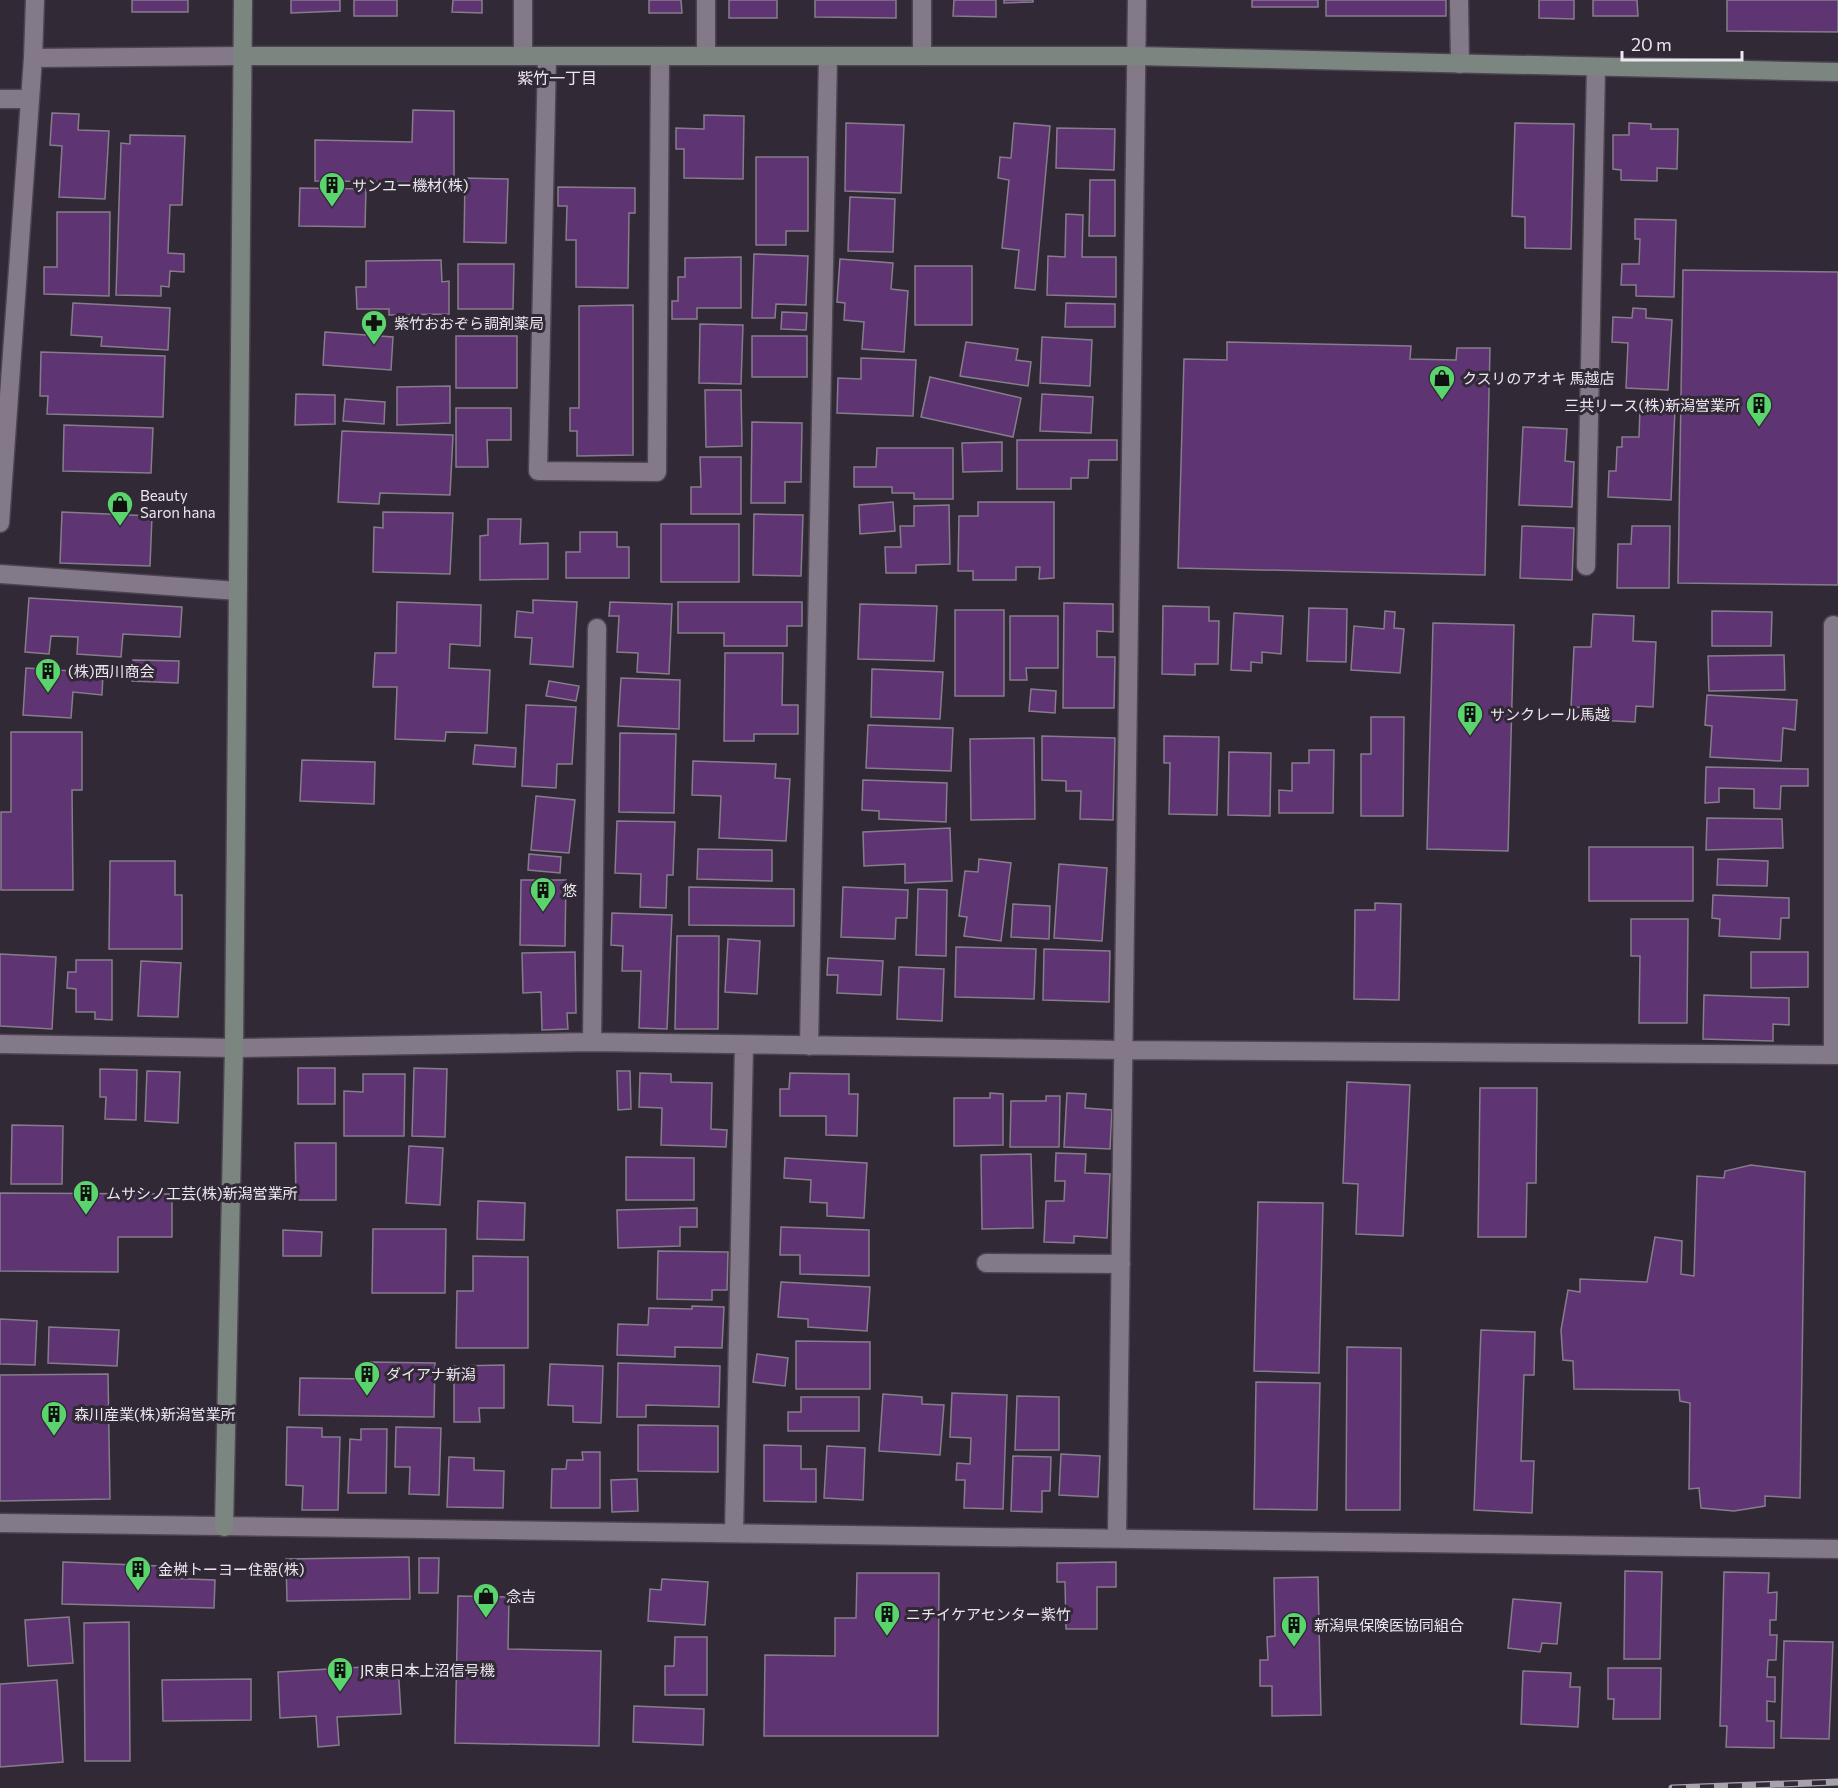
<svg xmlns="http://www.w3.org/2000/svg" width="1838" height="1788" viewBox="0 0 1838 1788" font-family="Commissioner,'Noto Sans JP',sans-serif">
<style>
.building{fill:#5e3572;stroke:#867c8c;stroke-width:1.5}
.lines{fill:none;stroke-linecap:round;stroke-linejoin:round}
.street-casing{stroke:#4c444f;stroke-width:21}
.secondary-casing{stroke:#4c444f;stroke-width:21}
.street{stroke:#837989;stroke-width:18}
.secondary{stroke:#7b8681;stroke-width:18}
.rail-casing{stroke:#a7a1ab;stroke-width:7}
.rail{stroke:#312936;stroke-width:4.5;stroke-dasharray:14;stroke-linecap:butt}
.labels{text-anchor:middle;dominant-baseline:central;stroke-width:6;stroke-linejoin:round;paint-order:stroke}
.poi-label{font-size:15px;fill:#ece7ef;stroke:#312936;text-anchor:start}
.neighbourhood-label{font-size:16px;fill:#ece7ef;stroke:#312936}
</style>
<rect width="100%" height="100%" fill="#312936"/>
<path class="building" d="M132 0H188V12H132Z
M291 0H340V11L291 13Z
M354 0H397V16H354Z
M453 0H482V13L452 12Z
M649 0H681L682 13H649Z
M729 0H777V18H729Z
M815 0H896V18L815 17Z
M954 0H996V17L953 16Z
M1004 0H1033V2L1004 3Z
M1252 0H1318V7H1252Z
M1326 0H1446V16H1326Z
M1539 0H1574V19L1539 18Z
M1593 0H1637L1638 16H1593Z
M1727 0H1838V32L1727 31Z
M413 110 454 111V182L315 181V140L412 142Z
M52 113 79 114 78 130 109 131 105 199 59 197 62 146 50 145Z
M704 115 744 116 743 179 684 178V149H676V128L704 129Z
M846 123 904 125 901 193 845 191Z
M1014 123 1050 126 1035 290 1015 288 1019 250 1002 248 1009 180 998 178 1000 157 1011 158Z
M1515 123 1574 124 1571 249 1525 248V217L1512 216Z
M1629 123 1651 124V129H1678L1677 169 1657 168V181L1621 180V170L1613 169V135H1629Z
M1057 128 1115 129 1114 170 1056 168Z
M130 135 185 136 182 205H170L168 253 184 254V272L170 271 169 287 161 286V296L116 295 121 143 130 144Z
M756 157H808V231H786V245H756Z
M465 178 508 179 506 243 464 242Z
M1090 180H1115V236H1089Z
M558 187 635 188V213H629L628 288 576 287V240H566L567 206H558Z
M300 188 366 189 365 227 299 226Z
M850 197 895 199 893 252 848 251Z
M57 212H110L109 296 44 294V267H57Z
M1066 214 1083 215 1082 257H1116V297L1047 295 1048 256 1065 257Z
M1635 219 1676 220 1674 297 1636 296V285H1621L1622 264H1639L1640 239H1635Z
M754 254 808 256 806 305 776 304 775 318H752Z
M741 257V308H697V319H672V301H678V277H685V258Z
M840 259 893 263 891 289 908 291 904 352 862 349 864 322 844 320 845 303 837 302Z
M441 260 442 282 449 281V314L389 315V309H357L356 287H366V261Z
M458 264H514L513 309H458Z
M915 266H972V325H915Z
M1683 270 1838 272V585L1678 583Z
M73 303 170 308 168 350 101 346 102 337 71 335Z
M1066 303 1115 304V327H1065Z
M633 305V455L577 456V431H570V408H579V306Z
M1633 308 1646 309V318L1672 320 1668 390 1626 388 1628 343 1612 342 1613 317 1632 318Z
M782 312 807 313 806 330 781 329Z
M700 324 743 325 741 384 699 383Z
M325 332 393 337 391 370 323 365Z
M456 336H517V388H456Z
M752 336H807V377H752Z
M1042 337 1092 340 1090 386 1040 383Z
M966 342 1018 349 1016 360 1031 362 1028 386 960 376Z
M1227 342 1411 346 1410 359 1456 360 1457 348H1490L1485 575 1178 568 1184 359 1227 360Z
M41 352 165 356 163 417 47 414 48 396H40Z
M861 358 916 360 913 416 837 413 838 378 861 379Z
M930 377 1021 398 1013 437 921 417Z
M450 386V423L397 425V387Z
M705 390H741L742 446 706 447Z
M296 394 335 395V424L295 425Z
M1042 394 1093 397 1091 433 1040 431Z
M345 399 385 402 384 424 343 421Z
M456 408H511V440H487L488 467H456Z
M1640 408 1675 409 1671 500 1608 497 1609 471H1616L1617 447H1622V437H1639Z
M752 422 802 423 801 482H785V503H751Z
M64 425 153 428 151 473 63 471Z
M1523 427 1567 429 1565 461 1574 462 1572 507 1519 505Z
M342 431 453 435 450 495 380 493 379 504 338 502Z
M1017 440H1117V460H1089L1088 478H1071V489H1017Z
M1002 442V471L963 472 962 443Z
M877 448H953V499H914V493H892V487H854V467H876Z
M700 457H741V514H691V487H701Z
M893 502 895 531 860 534 859 505Z
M978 502H1054V578L1039 579 1040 567H1016V580H973V571H958L959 516H978Z
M949 505 950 564 916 565V573H886L885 547H901L900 526H914V506Z
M62 512 152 516 150 566 60 563Z
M383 512 453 513 450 574 373 572 374 527 383 528Z
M754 514 803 515 801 576 753 575Z
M488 519H521L520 544 548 543V579L480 580V536L488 535Z
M661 524H739V582H661Z
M1522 526 1574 528 1572 580 1520 578Z
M1632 526H1670L1669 588H1617L1618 544H1631Z
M580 532H617V547H629V578H566V552H580Z
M29 598 182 607 180 637 123 634 121 657 77 654 78 637 51 636 49 654 25 652Z
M533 600 577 602 573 667 530 664 532 638 515 637 517 611 533 613Z
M397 602 481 605 480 646 450 644 449 668 490 670 487 733 446 732 445 741 395 739 397 687H373L375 653H396Z
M610 602 672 604 669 674 637 672 638 653 617 652 619 616H609Z
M678 602H802V626H787V646H724V633H678Z
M1064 603 1113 604V632L1097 631V657H1115L1114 708H1063Z
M860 604 937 606 934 661 858 659Z
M1163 606 1209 607V621H1219L1218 664H1195V675L1162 674Z
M1309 608 1347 609 1346 662 1307 661Z
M955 610H1004V696H955Z
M1385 611 1395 612 1394 628 1404 629 1400 673 1351 670 1354 626 1384 629Z
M1712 611 1772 612 1771 646H1712Z
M1234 613 1283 616 1281 654 1262 652V663L1251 662V671L1231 670Z
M1593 614 1634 616 1633 641 1656 642 1653 707 1636 706 1635 722 1596 720V708L1571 707 1574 647H1591Z
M1010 616H1058V668H1026L1027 680H1010Z
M1433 623 1514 625 1508 851 1427 849Z
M725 653H783L782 705H798V734H754V741H724Z
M1784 655 1785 690 1709 691 1708 656Z
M133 660 179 661 178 683 132 681Z
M26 668 103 673 102 695 73 692 71 718 23 715Z
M872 669 943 672 940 719 871 717Z
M621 678 680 680 679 729 618 726Z
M549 681 579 686 576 701 546 696Z
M1031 689 1056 691 1055 713 1029 711Z
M1707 695 1797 700 1795 730 1783 728 1781 761 1710 757 1712 726 1705 725Z
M526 705 576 707 572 764H557L556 788 522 786Z
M1371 717H1404L1403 816H1361V754H1371Z
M868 725 953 728 951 771 866 768Z
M11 732H82V790H72L73 890H1V812H11Z
M620 733 676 734 674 813 619 812Z
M1042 736 1115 738 1113 820 1080 819 1081 791H1066V781L1042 780Z
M1164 736 1219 737 1217 815 1169 814 1170 763H1164Z
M1034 738 1035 819 971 820 970 739Z
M475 745 516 748 515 767 473 764Z
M1309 750H1334L1333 813H1279V790L1292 791V763H1309Z
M1229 752 1271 753 1270 816 1228 815Z
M302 760 375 762 374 804 300 801Z
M693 761 776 764 775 778 790 779 786 841 719 838 721 796 692 795Z
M1706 767 1808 769V786H1781L1780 809 1754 808V789L1719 788V802L1705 803Z
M863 780 947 783 946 822 879 819V811L862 810Z
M536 796 575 800 569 853 531 850Z
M1707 818 1782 819 1783 848 1706 850Z
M617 821 675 822 673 875H667L666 908 640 907 641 874 615 873Z
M950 828 952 881 905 883V864L864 866 863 832Z
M1589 847H1693V901H1589Z
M698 849 772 850V881L697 879Z
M529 854 561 857 560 873 528 870Z
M979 859 1011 863 1001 941 964 936 967 917 959 916 965 871 978 872Z
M1718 859 1768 861 1767 886 1717 885Z
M110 861H175V895H182V949H109Z
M1059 864 1107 868 1102 941 1054 938Z
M521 880H566L565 946 520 945Z
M689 887 794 889V926L689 925Z
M843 887 908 890 907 918H896L895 939 841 937Z
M918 889 947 890 946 956 916 955Z
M1713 895 1789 898V918H1781L1780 939 1719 936 1720 919 1712 918Z
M1375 903 1401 904 1399 1000 1354 999 1355 910H1375Z
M1013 904 1050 906 1049 939 1011 937Z
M612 913 672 915 667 1029 639 1028 641 971H622L623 946 611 945Z
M1631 919H1688L1687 1023H1639L1640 956H1631Z
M677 936H719L718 1029H675Z
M728 939 760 941 757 994 725 992Z
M956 947 1036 949 1034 999 955 997Z
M1044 949 1110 951 1109 1002 1043 1000Z
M575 952 576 1013H567L568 1029 542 1030 541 992 523 993 522 953Z
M1751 952H1808V987L1751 988Z
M0 954 56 957 52 1029 0 1026Z
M828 958 883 961 881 995 837 993 838 975H827Z
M76 960H112V1020L95 1019V1012H76V989L67 988 68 972H76Z
M141 961 181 963 178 1017 138 1016Z
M899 967 944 969 942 1021 897 1019Z
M1704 995 1789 998V1025L1773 1024V1041L1703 1039Z
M298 1068H335V1104H298Z
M414 1068 447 1069 445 1137 412 1136Z
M100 1069 137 1070 136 1120 105 1119 106 1097H100Z
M147 1071 180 1072 178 1123 145 1121Z
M617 1071H630L631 1109 618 1110Z
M640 1073 671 1074V1082L712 1083 711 1129 727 1130 726 1147 661 1145 662 1108 639 1107Z
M790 1073 849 1074V1094H858L857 1136 826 1135V1116H780V1089H789Z
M363 1074H405L404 1136H344V1091L363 1092Z
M1347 1082 1410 1085 1403 1236 1356 1234 1358 1184 1343 1183Z
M1480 1088H1537L1536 1183H1527L1526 1237H1478Z
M990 1093 1003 1094V1145L954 1146V1098H990Z
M1067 1093 1086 1094 1085 1108 1112 1110 1110 1149 1064 1147Z
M1046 1096H1060L1059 1147H1010L1011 1101H1046Z
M12 1125 63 1126 62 1184H11Z
M295 1143H336V1200H296Z
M409 1146 443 1148 440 1205 406 1203Z
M1056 1153 1086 1154 1085 1173 1110 1174 1107 1238 1074 1236V1243L1044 1242 1046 1201H1064L1065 1181H1055Z
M1031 1154 1033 1228 982 1229 981 1155Z
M626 1157 694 1158V1200H626Z
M785 1158 867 1163 864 1218 827 1216V1203L810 1202 811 1180 784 1178Z
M1751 1165 1805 1172 1800 1498 1765 1496V1506L1734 1511 1701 1508 1699 1488 1689 1489 1690 1403 1680 1401 1679 1390 1574 1389 1573 1361 1563 1360 1561 1330 1568 1290 1580 1292V1279L1647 1282 1655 1237 1682 1241 1681 1274 1694 1276 1697 1176 1724 1178 1725 1171Z
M0 1193 172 1194V1237H118V1272L0 1271Z
M478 1201 525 1203 524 1240 477 1239Z
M1258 1202 1323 1203 1319 1373 1254 1371Z
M697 1208V1227H680V1246L618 1248 617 1210Z
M781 1227 869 1230V1276L800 1274V1255H780Z
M373 1229H446L445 1293H372Z
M283 1230 322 1232 321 1256H283Z
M658 1251 728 1252 727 1290H712V1300L657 1299Z
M473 1256 528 1257V1348H456L457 1291H473Z
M781 1282 870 1287 867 1331 808 1327V1319L778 1317Z
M692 1306 724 1307 722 1348 675 1347V1357L617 1355 618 1324 648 1325 649 1308 692 1309Z
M0 1319 37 1321 35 1365 0 1364Z
M49 1327 119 1330 117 1366 48 1363Z
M1481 1330 1535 1332 1534 1375H1524L1521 1461H1534L1532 1513 1474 1510Z
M796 1341 870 1342V1389H796Z
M1347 1347 1401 1348 1400 1510H1346Z
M757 1354 788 1358 785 1386 753 1382Z
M368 1362 435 1363 434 1417 299 1415 300 1378 368 1379Z
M618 1363 720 1366 719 1407 646 1405V1417H617Z
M550 1364 603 1366 601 1423 573 1422V1406L548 1405Z
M504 1365V1408H479L480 1422H454V1366Z
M108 1374 110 1499 0 1501V1375Z
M1256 1382 1320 1383 1317 1510 1254 1509Z
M952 1393 1007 1395 1003 1509 964 1508 965 1480H956L957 1463 970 1464 971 1438 950 1437Z
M883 1394 922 1397V1404L944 1405 940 1455 879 1451Z
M1017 1396 1059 1397V1450H1015Z
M801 1397H859V1431H788V1412H801Z
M638 1425 718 1426V1472L638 1471Z
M287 1427 322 1428V1437H340L338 1510H302L303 1486 286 1485Z
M396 1427 441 1428 439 1495 409 1494 410 1467H395Z
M361 1429H387L386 1493H348L350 1439 361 1440Z
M764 1445 801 1446V1469H816V1502L764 1501Z
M827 1446 865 1448 863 1500 824 1498Z
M582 1452H600V1508H551L552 1469H566L567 1460H583Z
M1061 1454 1100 1456 1098 1497 1059 1495Z
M1013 1456 1051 1457 1050 1491H1042V1512L1011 1511Z
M449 1457 474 1458V1470L504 1471 503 1508 447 1507Z
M637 1479 638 1511 612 1512 611 1480Z
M409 1557 410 1599 287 1601 286 1559Z
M419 1558H439L438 1593H419Z
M63 1562 161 1566V1578L215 1580 214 1608 62 1604Z
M1116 1562V1587H1097V1629H1066L1065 1582H1057V1563Z
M1625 1571 1662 1572 1660 1659H1624Z
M1724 1572 1769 1573 1768 1593 1777 1592 1776 1620H1770V1635H1777L1776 1660H1768L1767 1677H1775V1702L1767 1701V1721H1774V1748L1726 1747 1727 1726H1720Z
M857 1573H939L938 1736H764L765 1655 835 1656V1618H856Z
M1318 1577 1321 1715 1272 1716V1686H1260V1660H1268L1267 1637 1275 1636 1274 1578Z
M662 1579 708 1582 705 1625 648 1621 650 1589 661 1590Z
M458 1596 509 1597 508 1649 601 1651 599 1746 455 1743Z
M1513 1599 1561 1603 1557 1644 1542 1643 1540 1652 1508 1648Z
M69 1617 73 1663 28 1666 25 1620Z
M129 1622 130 1761H85L84 1623Z
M675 1637H707V1695H665V1666H674Z
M1784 1641 1833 1642 1829 1739 1781 1738Z
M398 1665 401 1714 337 1717 339 1745 318 1747 316 1716 280 1718 278 1672Z
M1608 1668H1661L1660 1719H1613L1614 1699H1608Z
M1523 1671 1571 1673 1570 1687H1580L1578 1727 1521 1724Z
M251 1679V1720L163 1721 162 1680Z
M57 1680 63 1762 0 1767V1684Z
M634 1706 704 1709 703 1745 633 1742Z"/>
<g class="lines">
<g class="street-casing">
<path id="street" d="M922 0V56
M1459 0 1460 64
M523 56V0
M547 56 538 471 657 472 660 56
M706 56V0
M33 58 242 56
M0 99H30
M0 523 33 58 35 0
M1586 566 1596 67
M0 574 238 591
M592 1042 597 628
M0 1044 234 1048 592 1042 1124 1050 1838 1055
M809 1046 828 56
M1833 1055V625
M986 1263 1121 1264
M0 1523 1838 1549
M734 1533 744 1045
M1117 1537 1137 0"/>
</g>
<g class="secondary-casing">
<path id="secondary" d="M242 56H1136L1838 72
M224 1527 234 1048 243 0"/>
</g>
<use href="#street" class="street"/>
<use href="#secondary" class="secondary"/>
<g class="rail-casing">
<path id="rail" d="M1672 1788 1838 1782"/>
</g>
<use href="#rail" class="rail"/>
</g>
<defs>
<g id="building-pin" transform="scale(1.35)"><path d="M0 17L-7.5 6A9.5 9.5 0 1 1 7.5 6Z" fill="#5ad56e" stroke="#312936"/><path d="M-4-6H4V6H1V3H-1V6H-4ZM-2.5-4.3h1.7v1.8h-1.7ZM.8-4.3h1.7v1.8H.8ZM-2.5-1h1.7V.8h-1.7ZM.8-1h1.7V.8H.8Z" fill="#111"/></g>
<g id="pharmacy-pin" transform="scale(1.35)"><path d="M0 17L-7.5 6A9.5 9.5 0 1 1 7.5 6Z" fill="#5ad56e" stroke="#312936"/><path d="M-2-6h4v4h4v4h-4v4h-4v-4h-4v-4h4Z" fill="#111"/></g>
<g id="shop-pin" transform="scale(1.35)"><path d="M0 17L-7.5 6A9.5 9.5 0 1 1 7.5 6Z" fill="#5ad56e" stroke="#312936"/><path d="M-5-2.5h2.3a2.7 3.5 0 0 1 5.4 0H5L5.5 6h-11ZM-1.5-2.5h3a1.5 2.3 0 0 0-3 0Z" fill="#111"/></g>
</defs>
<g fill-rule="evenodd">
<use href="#building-pin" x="332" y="185"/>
<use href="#pharmacy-pin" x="374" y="323"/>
<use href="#shop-pin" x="1442" y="378"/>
<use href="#building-pin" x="1759" y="405"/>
<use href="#shop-pin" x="120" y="504"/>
<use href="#building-pin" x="48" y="671"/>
<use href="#building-pin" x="1470" y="714"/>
<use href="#building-pin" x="543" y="890"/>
<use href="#building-pin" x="86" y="1193"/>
<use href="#building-pin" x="367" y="1374"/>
<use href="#building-pin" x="54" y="1414"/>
<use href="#building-pin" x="138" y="1569"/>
<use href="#shop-pin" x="486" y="1596"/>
<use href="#building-pin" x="887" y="1614"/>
<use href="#building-pin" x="1294" y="1625"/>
<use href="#building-pin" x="340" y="1670"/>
</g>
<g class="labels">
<g class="poi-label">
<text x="352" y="185">サンユー機材(株)</text>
<text x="394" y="323">紫竹おおぞら調剤薬局</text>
<text x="1462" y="378">クスリのアオキ 馬越店</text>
<text x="1740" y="405" text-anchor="end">三共リース(株)新潟営業所</text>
<text x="140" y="495">Beauty<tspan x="140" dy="17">Saron hana</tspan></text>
<text x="68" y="671">(株)西川商会</text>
<text x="1490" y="714">サンクレール馬越</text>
<text x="562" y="890">悠</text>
<text x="106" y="1193">ムサシノ工芸(株)新潟営業所</text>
<text x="386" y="1374">ダイアナ新潟</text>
<text x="74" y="1414">森川産業(株)新潟営業所</text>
<text x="158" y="1569">金桝トーヨー住器(株)</text>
<text x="506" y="1596">念吉</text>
<text x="906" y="1614">ニチイケアセンター紫竹</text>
<text x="1314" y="1625">新潟県保険医協同組合</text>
<text x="360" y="1670">JR東日本上沼信号機</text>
</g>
<g class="neighbourhood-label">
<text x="557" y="77">紫竹一丁目</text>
</g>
</g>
<path d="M1622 51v9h120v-9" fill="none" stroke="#ece7ef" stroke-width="3"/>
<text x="1631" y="51" font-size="18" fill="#ece7ef" stroke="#312936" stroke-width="4.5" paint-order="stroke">20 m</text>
</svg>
